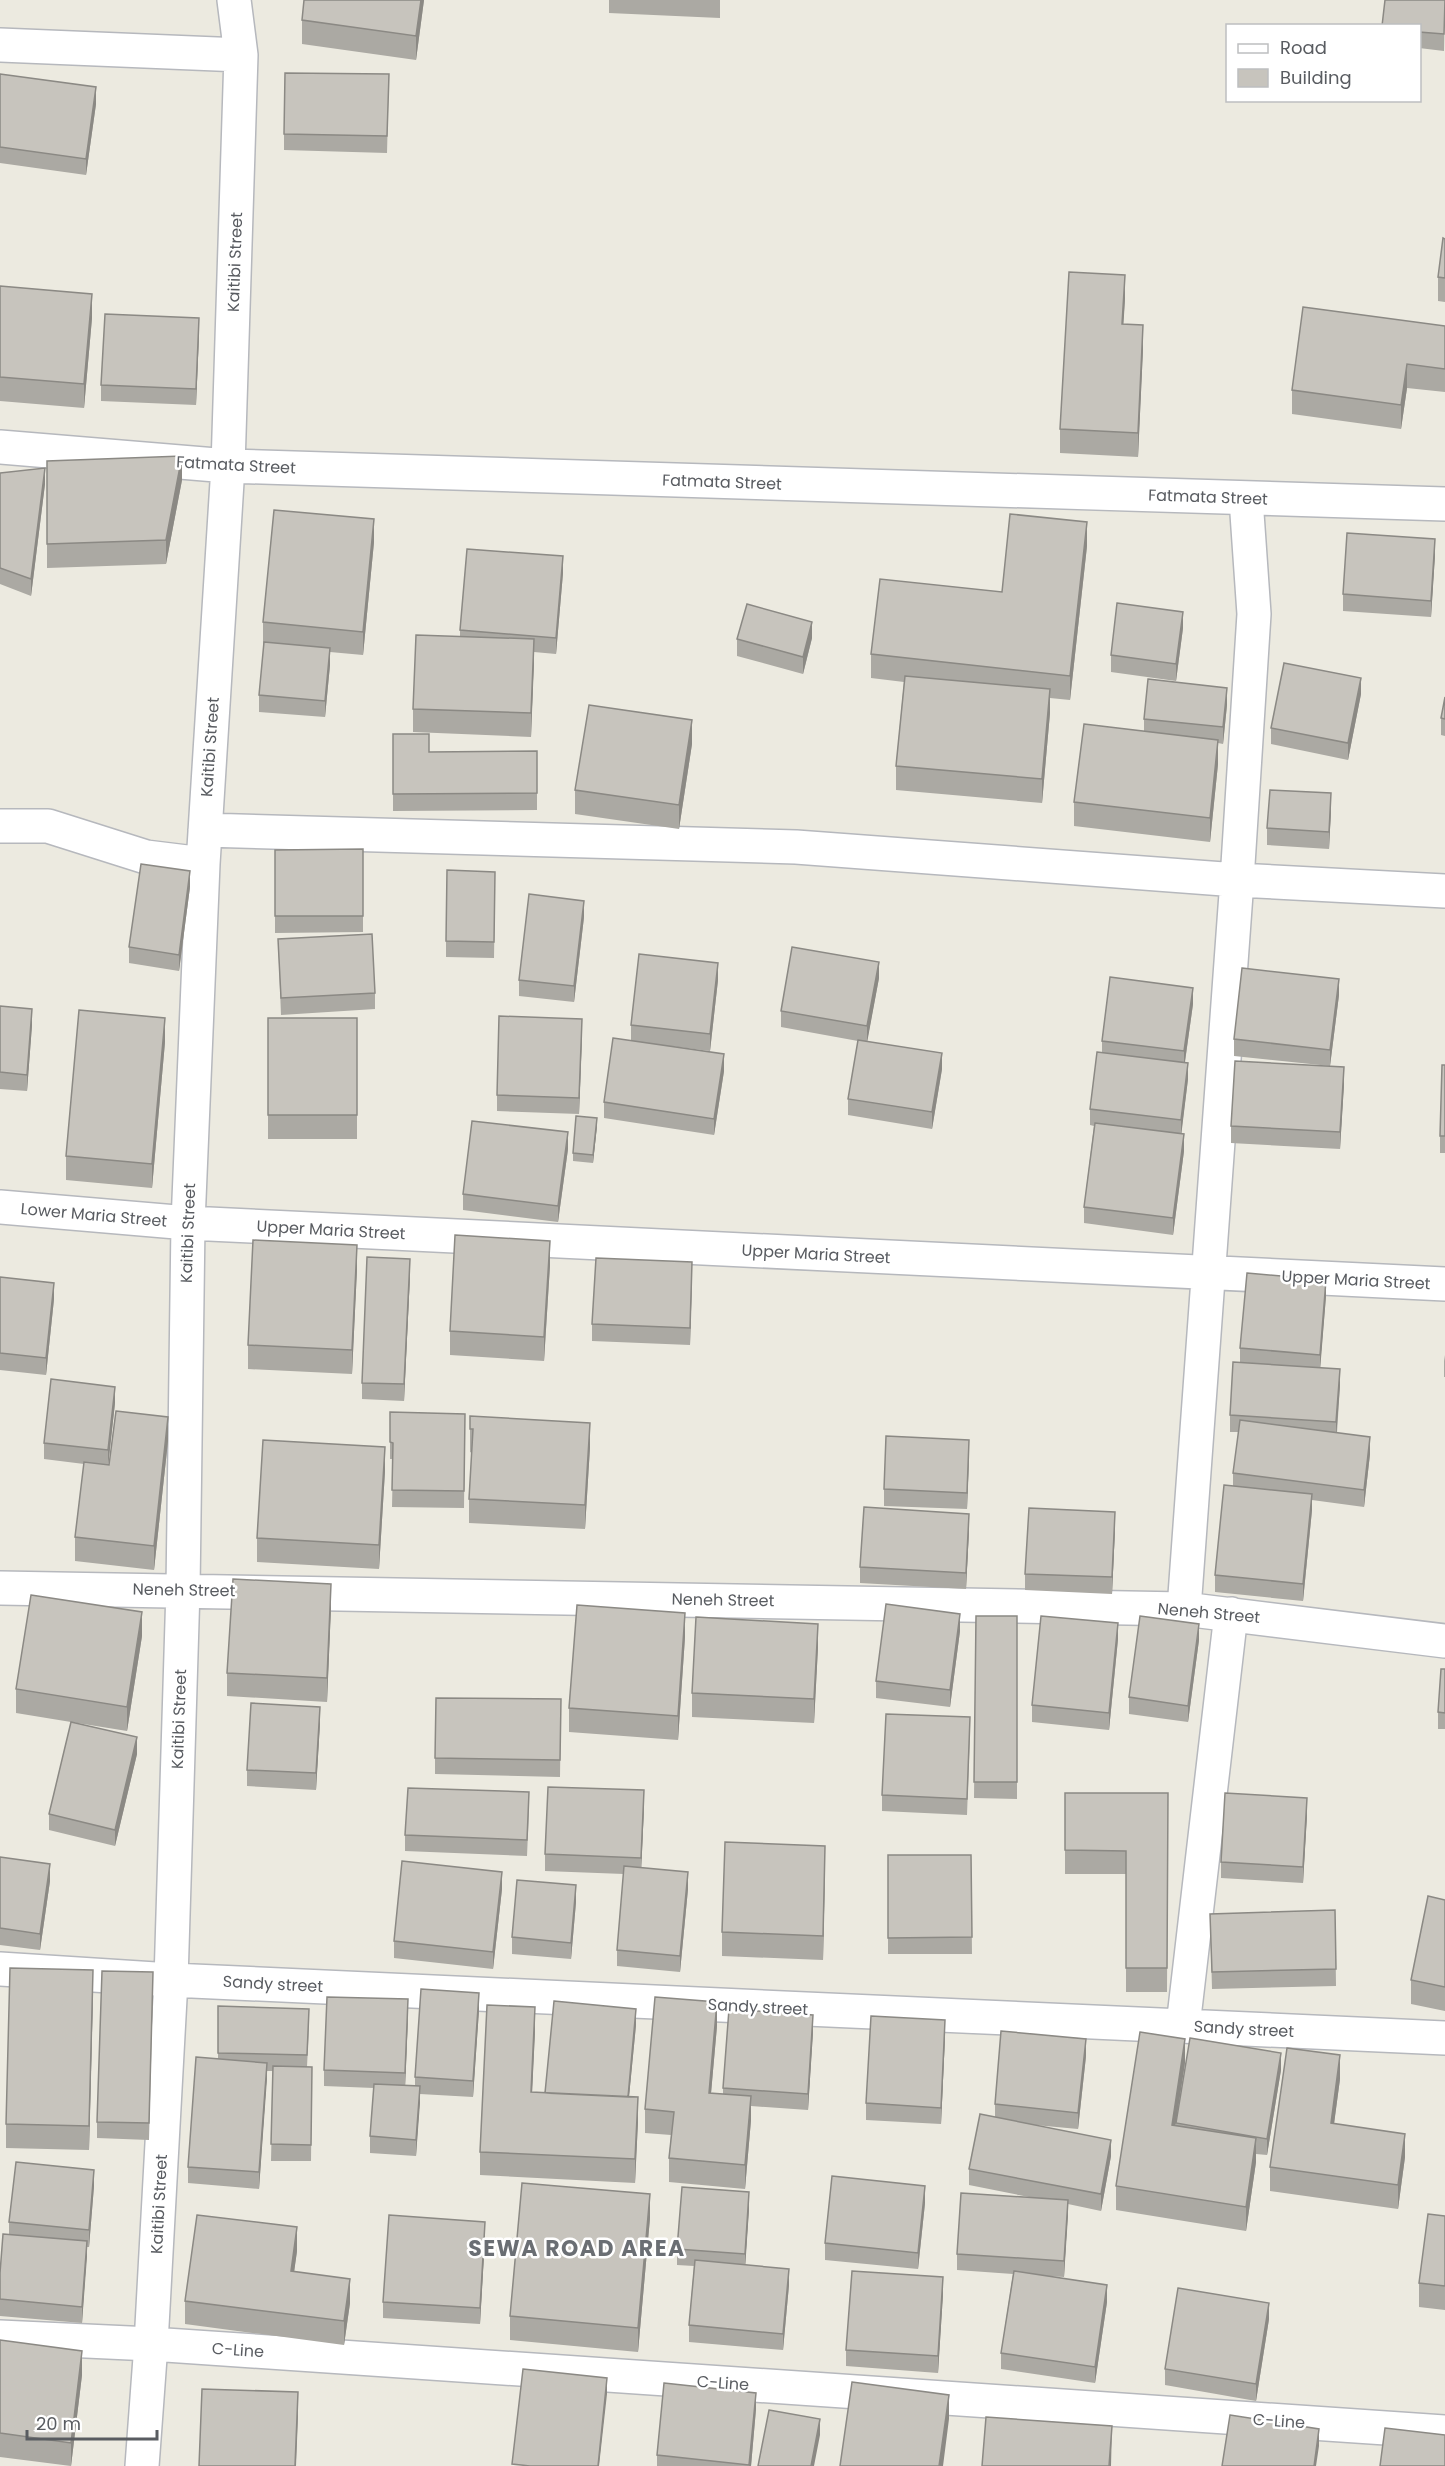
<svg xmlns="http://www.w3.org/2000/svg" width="1445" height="2466" viewBox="0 0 1445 2466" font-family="Poppins,sans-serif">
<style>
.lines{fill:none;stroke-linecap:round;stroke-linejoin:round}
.street-casing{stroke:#b6b8bd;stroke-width:36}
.street{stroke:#fff;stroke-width:33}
.wall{fill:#aba9a3}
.shaded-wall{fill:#8b8984}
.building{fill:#c7c4bd;stroke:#8b8984;stroke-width:1.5}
.labels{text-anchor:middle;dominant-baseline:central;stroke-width:5;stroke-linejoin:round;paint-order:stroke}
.street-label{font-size:16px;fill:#595c61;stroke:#fff}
.district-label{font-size:22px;font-weight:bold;letter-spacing:1.5px;fill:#6a6e73;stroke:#fff}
</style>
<rect width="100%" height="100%" fill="#eceae0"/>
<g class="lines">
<g class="street-casing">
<path id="street" d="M0 45 241 55
M0 447 228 466 1445 504
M0 826H48L146 857 203 864
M205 830 796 847 1237 880 1445 891
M0 1207 188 1223 1445 1284
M0 1588 1184 1609 1445 1641
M1184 1609 1237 880 1254 614 1246 499
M0 1969 171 1980 1445 2038
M1183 2026 1231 1614
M0 2337 151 2344 1445 2432
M142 2466 151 2344 171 1980 183 1589 188 1223 203 864 228 466 241 55 234 0"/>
</g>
<use href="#street" class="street"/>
</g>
<path class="wall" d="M424 0 416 60 302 44V20Z
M609 0H720V18L609 13Z
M1445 0 1444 51 1419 48V26Z
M0 74 96 104 86 175 0 163Z
M389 74 387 153 284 150V134Z
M1445 239V302L1438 301V277Z
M0 286 92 318 84 408 0 401Z
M1125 299 1123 324 1143 349 1138 457 1060 453V429Z
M1445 326V392L1407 388 1401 429 1292 414V390Z
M199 334 196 405 101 401V385Z
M47 461 182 480 166 564 47 568Z
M0 473 45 484 31 596 0 584Z
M374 542 363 655 330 652V665L325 717 259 712V695L264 646H263V622Z
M1087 546 1070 700 1050 698V713L1042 803 896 790V766L904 682 871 678V654L1002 592Z
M1435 555 1431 617 1343 611V594Z
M563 573 556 654 534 652 531 737 413 732V709L460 636V630Z
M1183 628 1176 681 1111 672V655Z
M812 638 803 674 737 656V639Z
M1361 694 1348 760 1271 744V728Z
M1445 697V736L1441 735V718Z
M1227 705 1223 744 1218 743V764L1210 842 1074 826V802L1144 731V719Z
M393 734 429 752 537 751V810L393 811Z
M692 744 679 829 575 814V790Z
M1331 810 1329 849 1267 845V828Z
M363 849V932L275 933V850Z
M190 887 179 971 129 963V947Z
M495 889 494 958 446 957V941Z
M584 917 574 1002 519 996V980Z
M278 939 375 993V1009L281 1015Z
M879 978 867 1041 942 1069 932 1129 848 1115V1099L858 1041 781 1027V1011Z
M718 980 710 1051 670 1046 724 1071 714 1135 604 1118V1102L631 1040V1025Z
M1339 995 1330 1066 1344 1084 1340 1149 1231 1143V1126L1330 1066 1234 1056V1039Z
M1193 1004 1185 1062 1188 1079 1181 1134 1184 1151 1173 1235 1084 1223V1207L1094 1126 1090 1125V1109L1102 1052V1041Z
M0 1006 32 1025 27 1091 0 1089Z
M268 1018H357V1139H268Z
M582 1035 579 1114 497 1111V1095Z
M165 1042 152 1188 66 1180V1156Z
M1445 1065V1153H1440V1136Z
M597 1126 593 1163 573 1161V1153Z
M568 1149 558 1222 463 1210V1194Z
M550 1265 544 1361 450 1355V1331Z
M357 1269 352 1374 248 1369V1345Z
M410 1276 404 1401 362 1399V1383Z
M0 1277 54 1299 46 1375 0 1370Z
M692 1278 690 1345 592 1341V1324Z
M1326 1296 1320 1367 1340 1385 1337 1433 1370 1454 1364 1507 1312 1500V1510L1303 1601 1215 1592V1575L1233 1486V1473L1239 1432H1230V1415L1240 1362V1348Z
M1445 1355V1377H1444V1361Z
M115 1403 108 1465 168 1441 154 1570 75 1561V1537L84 1464 44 1459V1443Z
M390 1412 465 1414 464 1508 392 1507 393 1459H390Z
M470 1416 590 1447 585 1529 469 1523V1499L472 1453 470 1452Z
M969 1456 967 1509 884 1506V1489Z
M385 1471 379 1569 257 1562V1538Z
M1115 1529 1112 1594 1025 1590V1574Z
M969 1530 966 1589 860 1583V1567Z
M331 1607 327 1702 227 1696V1673Z
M976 1616H1017V1799L974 1798Z
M960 1631 950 1707 876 1698V1681Z
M142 1636 127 1731 71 1722 137 1754 115 1846 49 1830V1814L71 1722 16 1713V1689Z
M685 1637 678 1740 569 1732V1708Z
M1118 1639 1109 1730 1032 1722V1705Z
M1199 1640 1188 1722 1129 1714V1697Z
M818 1647 814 1723 692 1717V1693Z
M1445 1669V1729H1438V1712Z
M561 1699 560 1777 435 1774V1758Z
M320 1723 316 1790 247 1786V1770Z
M970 1734 967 1815 882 1811V1795Z
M1065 1793H1168L1167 1992H1126V1874H1065Z
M644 1807 641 1868 688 1889 680 1972 617 1966V1950L624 1874 545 1871V1854Z
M529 1809 527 1856 405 1851V1835Z
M1307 1815 1303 1883 1221 1878V1862Z
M888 1855H971L972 1954H888Z
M0 1857 50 1881 40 1950 0 1945Z
M825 1869 823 1960 722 1956V1932Z
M502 1889 493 1969 394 1958V1941Z
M1445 1900V2011L1411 2004V1980Z
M576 1902 571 1959 512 1954V1937Z
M1335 1910 1336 1986 1212 1989 1210 1914Z
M153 1989 149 2140 97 2138V2122Z
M93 1994 89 2150 6 2148V2124Z
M218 2006 309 2025 307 2067H312L311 2161H271L273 2071H267L259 2189 188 2183V2167L218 2059Z
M479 2010 473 2097 420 2094 416 2156 370 2153V2136L374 2088 324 2086V2070L408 2016 405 2085 415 2086V2077Z
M636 2025 629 2097 638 2121 635 2183 480 2175V2152L535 2031 532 2092 545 2093Z
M717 2026 711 2093 723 2094V2088L813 2032 808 2110 751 2106V2120L745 2189 669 2182V2158L671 2135 645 2133V2109Z
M945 2037 941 2124 866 2120V2103Z
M1086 2056 1078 2129 1035 2125 1111 2156 1101 2211 1068 2204 1064 2277 1046 2276 1107 2302 1095 2383 1001 2369V2353L1013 2274 957 2270V2254L1034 2198 969 2185V2169L995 2117V2104Z
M1185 2063 1175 2125 1176 2126V2123L1281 2070 1267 2155 1256 2154V2162L1246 2231 1116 2210V2186Z
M1340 2079 1334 2123 1405 2157 1398 2209 1270 2191V2167Z
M94 2186 89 2247H87L82 2323 0 2316V2273L9 2235V2222Z
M925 2203 918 2269 825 2260V2243Z
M749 2209 745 2265 789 2285 783 2350 689 2342V2325L694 2266 677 2265V2249Z
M1445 2216V2310L1419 2307V2283Z
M650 2218 638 2352 510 2340V2316Z
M485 2238 480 2324 383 2318V2302Z
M297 2251 294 2271 350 2303 344 2345 185 2324V2301Z
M943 2294 938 2373 846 2366V2350Z
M1269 2319 1256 2401 1165 2385V2369Z
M0 2340 82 2375 71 2466 0 2457Z
M756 2409 751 2466H657V2455Z"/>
<path class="shaded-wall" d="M421 0H424L416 60V36Z
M96 87V104L86 175V159Z
M1125 275V299L1122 348V324Z
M92 294V318L84 408V384Z
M199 318V334L196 405V389Z
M1143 325V349L1138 457V433Z
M1407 364V388L1401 429V405Z
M182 456V480L166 564V540Z
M45 468V484L31 596V579Z
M374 519V542L363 655V632Z
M1087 522V546L1070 700V676Z
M1435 539V555L1431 617V601Z
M563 556V573L556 654V638Z
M1183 612V628L1176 681V664Z
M812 622V638L803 674V657Z
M534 639V663L531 737V713Z
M330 648V665L325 717V701Z
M1361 678V694L1348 760V743Z
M1227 688V705L1223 744V727Z
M1050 689V713L1042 803V779Z
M692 720V744L679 829V805Z
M1218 740V764L1210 842V818Z
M1331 793V810L1329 849V832Z
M190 871V887L179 971V955Z
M584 901V917L574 1002V986Z
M879 962V978L867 1043V1026Z
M718 963V980L710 1051V1034Z
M1339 979V995L1330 1066V1050Z
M1193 988V1004L1184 1068V1051Z
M32 1009V1025L27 1091V1075Z
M165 1018V1042L152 1188V1164Z
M582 1019V1035L579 1114V1098Z
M942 1053V1069L932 1129V1112Z
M724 1054V1071L714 1135V1119Z
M1188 1063V1079L1181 1137V1120Z
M1344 1067V1084L1340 1149V1132Z
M597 1118V1126L593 1163V1155Z
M568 1132V1149L558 1222V1206Z
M1184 1134V1151L1173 1235V1218Z
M550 1241V1265L544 1361V1337Z
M357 1245V1269L352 1374V1350Z
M410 1259V1276L404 1401V1384Z
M692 1262V1278L690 1345V1328Z
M1326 1280V1296L1320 1371V1355Z
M54 1283V1299L46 1375V1358Z
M1340 1369V1385L1336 1439V1422Z
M115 1387V1403L108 1467V1450Z
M168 1417V1441L154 1570V1546Z
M590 1423V1447L585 1529V1505Z
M1370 1437V1454L1364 1507V1490Z
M969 1440V1456L967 1509V1493Z
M385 1447V1471L379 1569V1545Z
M1312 1494V1510L1303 1601V1584Z
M1115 1512V1529L1112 1594V1577Z
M969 1514V1530L966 1589V1573Z
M331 1584V1607L327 1702V1678Z
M142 1612V1636L127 1731V1707Z
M685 1613V1637L678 1740V1716Z
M960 1614V1631L950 1707V1690Z
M1118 1623V1639L1109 1730V1713Z
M818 1624V1647L814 1723V1699Z
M1199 1624V1640L1188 1722V1706Z
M320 1707V1723L316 1790V1773Z
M137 1737V1754L115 1846V1830Z
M644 1790V1807L641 1874V1858Z
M1307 1798V1815L1303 1883V1867Z
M825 1846V1869L823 1960V1936Z
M50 1864V1881L40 1950V1934Z
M502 1872V1889L493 1969V1952Z
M688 1872V1889L680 1972V1956Z
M576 1885V1902L571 1959V1943Z
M93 1970V1994L89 2150V2126Z
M479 1993V2010L473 2097V2081Z
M408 1999V2016L405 2090V2073Z
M717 2002V2026L709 2116V2093Z
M535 2007V2031L531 2116V2092Z
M636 2009V2025L627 2117V2101Z
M813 2015V2032L808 2110V2094Z
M945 2020V2037L941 2124V2108Z
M1086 2039V2056L1078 2129V2113Z
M1185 2039V2063L1172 2149V2125Z
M1281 2053V2070L1267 2155V2139Z
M1340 2055V2079L1331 2147V2123Z
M267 2063V2079L259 2189V2172Z
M420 2086V2103L416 2156V2140Z
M751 2096V2120L745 2189V2165Z
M638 2097V2121L635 2183V2159Z
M1405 2134V2157L1398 2209V2185Z
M1256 2138V2162L1246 2231V2207Z
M1111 2140V2156L1101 2211V2194Z
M94 2170V2186L89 2247V2230Z
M925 2186V2203L918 2269V2253Z
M749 2192V2209L745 2270V2254Z
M650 2194V2218L638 2352V2328Z
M1068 2200V2216L1064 2277V2261Z
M485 2222V2238L480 2324V2308Z
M297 2227V2251L291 2295V2271Z
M87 2241V2257L82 2323V2307Z
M789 2269V2285L783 2350V2334Z
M943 2277V2294L938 2373V2356Z
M350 2279V2303L344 2345V2321Z
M1107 2285V2302L1095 2383V2367Z
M1269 2303V2319L1256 2401V2384Z
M82 2351V2375L71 2466V2443Z
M607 2378V2394L599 2466H598Z
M298 2392V2416L296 2466H295Z
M756 2393V2409L751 2466H749Z
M949 2395V2419L943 2466H939Z
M820 2419V2435L814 2466H811Z
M1112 2426 1111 2466H1109Z
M1319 2429V2446L1316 2466H1314Z"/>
<path class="building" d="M304 0H421L416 36 302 20Z
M1385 0H1445L1444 34 1419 32V26H1382Z
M285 73 389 74 387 136 284 134Z
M0 74 96 87 86 159 0 147Z
M1443 238 1445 239V278L1438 277Z
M1069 272 1125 275 1122 324 1143 325 1138 433 1060 429Z
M0 286 92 294 84 384 0 377Z
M1303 307 1445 326V369L1407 364 1401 405 1292 390Z
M105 314 199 318 196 389 101 385Z
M182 456 166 540 47 544V461Z
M45 468 31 579 0 568V473Z
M274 510 374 519 363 632 263 622Z
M1010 514 1087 522 1070 676 871 654 880 579 1002 592Z
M1347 533 1435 539 1431 601 1343 594Z
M467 549 563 556 556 638 460 630Z
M1117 603 1183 612 1176 664 1111 655Z
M747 604 812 622 803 657 737 639Z
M416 635 534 639 531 713 413 709Z
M264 642 330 648 325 701 259 695Z
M1284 663 1361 678 1348 743 1271 728Z
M905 676 1050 689 1042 779 896 766Z
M1148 679 1227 688 1223 727 1144 719Z
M1445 697V719L1441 718Z
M589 705 692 720 679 805 575 790Z
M1084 724 1218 740 1210 818 1074 802Z
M393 734H429V752L537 751V793L393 794Z
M1270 790 1331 793 1329 832 1267 828Z
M363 849V916H275V850Z
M141 864 190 871 179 955 129 947Z
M447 870 495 872 494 942 446 941Z
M529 894 584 901 574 986 519 980Z
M372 934 375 993 281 998 278 939Z
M792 947 879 962 867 1026 781 1011Z
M639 954 718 963 710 1034 631 1025Z
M1242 968 1339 979 1330 1050 1234 1039Z
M1110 977 1193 988 1184 1051 1102 1041Z
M0 1006 32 1009 27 1075 0 1072Z
M79 1010 165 1018 152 1164 66 1156Z
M499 1016 582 1019 579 1098 497 1095Z
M268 1018H357V1115H268Z
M613 1038 724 1054 714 1119 604 1102Z
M858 1040 942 1053 932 1112 848 1099Z
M1097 1052 1188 1063 1181 1120 1090 1109Z
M1235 1061 1344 1067 1340 1132 1231 1126Z
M1442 1065H1445V1136H1440Z
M576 1116 597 1118 593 1155 573 1153Z
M472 1121 568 1132 558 1206 463 1194Z
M1095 1123 1184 1134 1173 1218 1084 1207Z
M455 1235 550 1241 544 1337 450 1331Z
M253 1240 357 1245 352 1350 248 1345Z
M367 1257 410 1259 404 1384 362 1383Z
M596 1258 692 1262 690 1328 592 1324Z
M1247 1273 1326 1280 1320 1355 1240 1348Z
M0 1277 54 1283 46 1358 0 1353Z
M1233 1362 1340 1369 1336 1422 1230 1415Z
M51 1379 115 1387 108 1450 44 1443Z
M116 1411 168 1417 154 1546 75 1537 84 1462 109 1465Z
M390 1412 465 1414 464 1491 392 1490 393 1443 390 1442Z
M470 1416 590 1423 585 1505 469 1499 473 1429H470Z
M1240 1420 1370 1437 1364 1490 1233 1473Z
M886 1436 969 1440 967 1493 884 1489Z
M263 1440 385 1447 379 1545 257 1538Z
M1224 1485 1312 1494 1303 1584 1215 1575Z
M864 1507 969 1514 966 1573 860 1567Z
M1029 1508 1115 1512 1112 1577 1025 1574Z
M233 1579 331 1584 327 1678 227 1673Z
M31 1595 142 1612 127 1707 16 1689Z
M886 1604 960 1614 950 1690 876 1681Z
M577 1605 685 1613 678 1716 569 1708Z
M976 1616H1017V1782H974Z
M1041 1616 1118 1623 1109 1713 1032 1705Z
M1140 1616 1199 1624 1188 1706 1129 1697Z
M696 1617 818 1624 814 1699 692 1693Z
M1441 1669H1445V1713L1438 1712Z
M436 1698 561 1699 560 1760 435 1758Z
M251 1703 320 1707 316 1773 247 1770Z
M886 1714 970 1717 967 1799 882 1795Z
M71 1722 137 1737 115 1830 49 1814Z
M548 1787 644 1790 641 1858 545 1854Z
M408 1788 529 1792 527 1840 405 1835Z
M1065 1793H1168L1167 1968H1126V1851L1065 1850Z
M1225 1793 1307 1798 1303 1867 1221 1862Z
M725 1842 825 1846 823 1936 722 1932Z
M888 1855H971L972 1937 888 1938Z
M0 1857 50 1864 40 1934 0 1928Z
M402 1861 502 1872 493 1952 394 1941Z
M624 1866 688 1872 680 1956 617 1950Z
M517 1880 576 1885 571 1943 512 1937Z
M1428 1896 1445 1900V1987L1411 1980Z
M1335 1910 1336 1969 1212 1972 1210 1914Z
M10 1968 93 1970 89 2126 6 2124Z
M102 1971 153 1972 149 2123 97 2122Z
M421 1989 479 1993 473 2081 415 2077Z
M327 1997 408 1999 405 2073 324 2070Z
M655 1997 717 2002 709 2093 751 2096 745 2165 669 2158 674 2112 645 2109Z
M554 2001 636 2009 628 2097 545 2093Z
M487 2005 535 2007 531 2092 638 2097 635 2159 480 2152Z
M218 2006 309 2009 307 2055 218 2053Z
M729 2009 813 2015 808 2094 723 2088Z
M871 2016 945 2020 941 2108 866 2103Z
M1001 2031 1086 2039 1078 2113 995 2104Z
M1140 2032 1185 2039 1172 2125 1256 2138 1246 2207 1116 2186Z
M1190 2038 1281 2053 1267 2139 1176 2123Z
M1287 2048 1340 2055 1331 2123 1405 2134 1398 2185 1270 2167Z
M196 2057 267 2063 259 2172 188 2167Z
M273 2066 312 2067 311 2145 271 2144Z
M374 2084 420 2086 416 2140 370 2136Z
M980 2114 1111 2140 1101 2194 969 2169Z
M16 2162 94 2170 89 2230 9 2222Z
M832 2176 925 2186 918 2253 825 2243Z
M522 2183 650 2194 638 2328 510 2316Z
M682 2187 749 2192 745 2254 677 2249Z
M961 2193 1068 2200 1064 2261 957 2254Z
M1428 2214 1445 2216V2286L1419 2283Z
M197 2215 297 2227 291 2271 350 2279 344 2321 185 2301Z
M389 2215 485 2222 480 2308 383 2302Z
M3 2234 87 2241 82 2307 0 2299V2273Z
M695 2260 789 2269 783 2334 689 2325Z
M852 2271 943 2277 938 2356 846 2350Z
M1014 2271 1107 2285 1095 2367 1001 2353Z
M1178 2288 1269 2303 1256 2384 1165 2369Z
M0 2340 82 2351 71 2443 0 2433Z
M523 2369 607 2378 598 2466H530L512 2464Z
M852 2382 949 2395 939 2466H840Z
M664 2383 756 2393 749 2465 657 2455Z
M202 2389 298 2392 295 2466H199Z
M769 2410 820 2419 811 2466H758Z
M1230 2415 1319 2429 1314 2466H1222Z
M986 2417 1112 2426 1109 2466H982Z
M1385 2428 1445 2435V2466H1380Z"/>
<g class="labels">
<g class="street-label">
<text transform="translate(235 262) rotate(-88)">Kaitibi Street</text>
<text transform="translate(236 465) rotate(3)">Fatmata Street</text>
<text transform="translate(722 482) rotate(2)">Fatmata Street</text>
<text transform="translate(1208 497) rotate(2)">Fatmata Street</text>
<text transform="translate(210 747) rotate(-86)">Kaitibi Street</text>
<text transform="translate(94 1215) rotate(5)">Lower Maria Street</text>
<text transform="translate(331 1230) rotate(3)">Upper Maria Street</text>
<text transform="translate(188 1233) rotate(-88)">Kaitibi Street</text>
<text transform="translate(816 1254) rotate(3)">Upper Maria Street</text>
<text transform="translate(1356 1280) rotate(3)">Upper Maria Street</text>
<text transform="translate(184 1590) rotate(1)">Neneh Street</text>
<text transform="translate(723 1600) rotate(1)">Neneh Street</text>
<text transform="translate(1209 1613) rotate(5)">Neneh Street</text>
<text transform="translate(179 1719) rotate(-88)">Kaitibi Street</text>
<text transform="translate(273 1984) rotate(3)">Sandy street</text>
<text transform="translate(758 2007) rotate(3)">Sandy street</text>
<text transform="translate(1244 2029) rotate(3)">Sandy street</text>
<text transform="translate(159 2204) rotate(-87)">Kaitibi Street</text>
<text transform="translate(238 2350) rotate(4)">C-Line</text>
<text transform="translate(723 2383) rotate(4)">C-Line</text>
<text transform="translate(1279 2421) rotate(4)">C-Line</text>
</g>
<g class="district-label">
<text x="577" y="2248">SEWA ROAD AREA</text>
</g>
</g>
<rect x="1226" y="24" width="195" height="78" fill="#ffffff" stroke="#bdbec0" stroke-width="1.5"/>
<rect x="1238" y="44" width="30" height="9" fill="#ffffff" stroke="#bdbec0" stroke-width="1.5"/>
<text x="1280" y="54" font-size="18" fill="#595c61">Road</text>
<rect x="1238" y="69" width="30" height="18" fill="#c7c4bd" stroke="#bdbec0" stroke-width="1.5"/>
<text x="1280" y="84" font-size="18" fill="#595c61">Building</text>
<path d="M27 2430v9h130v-9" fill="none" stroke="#595c61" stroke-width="3"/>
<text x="36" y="2430" font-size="18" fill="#595c61" stroke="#ffffff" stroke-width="4.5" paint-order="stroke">20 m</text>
</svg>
